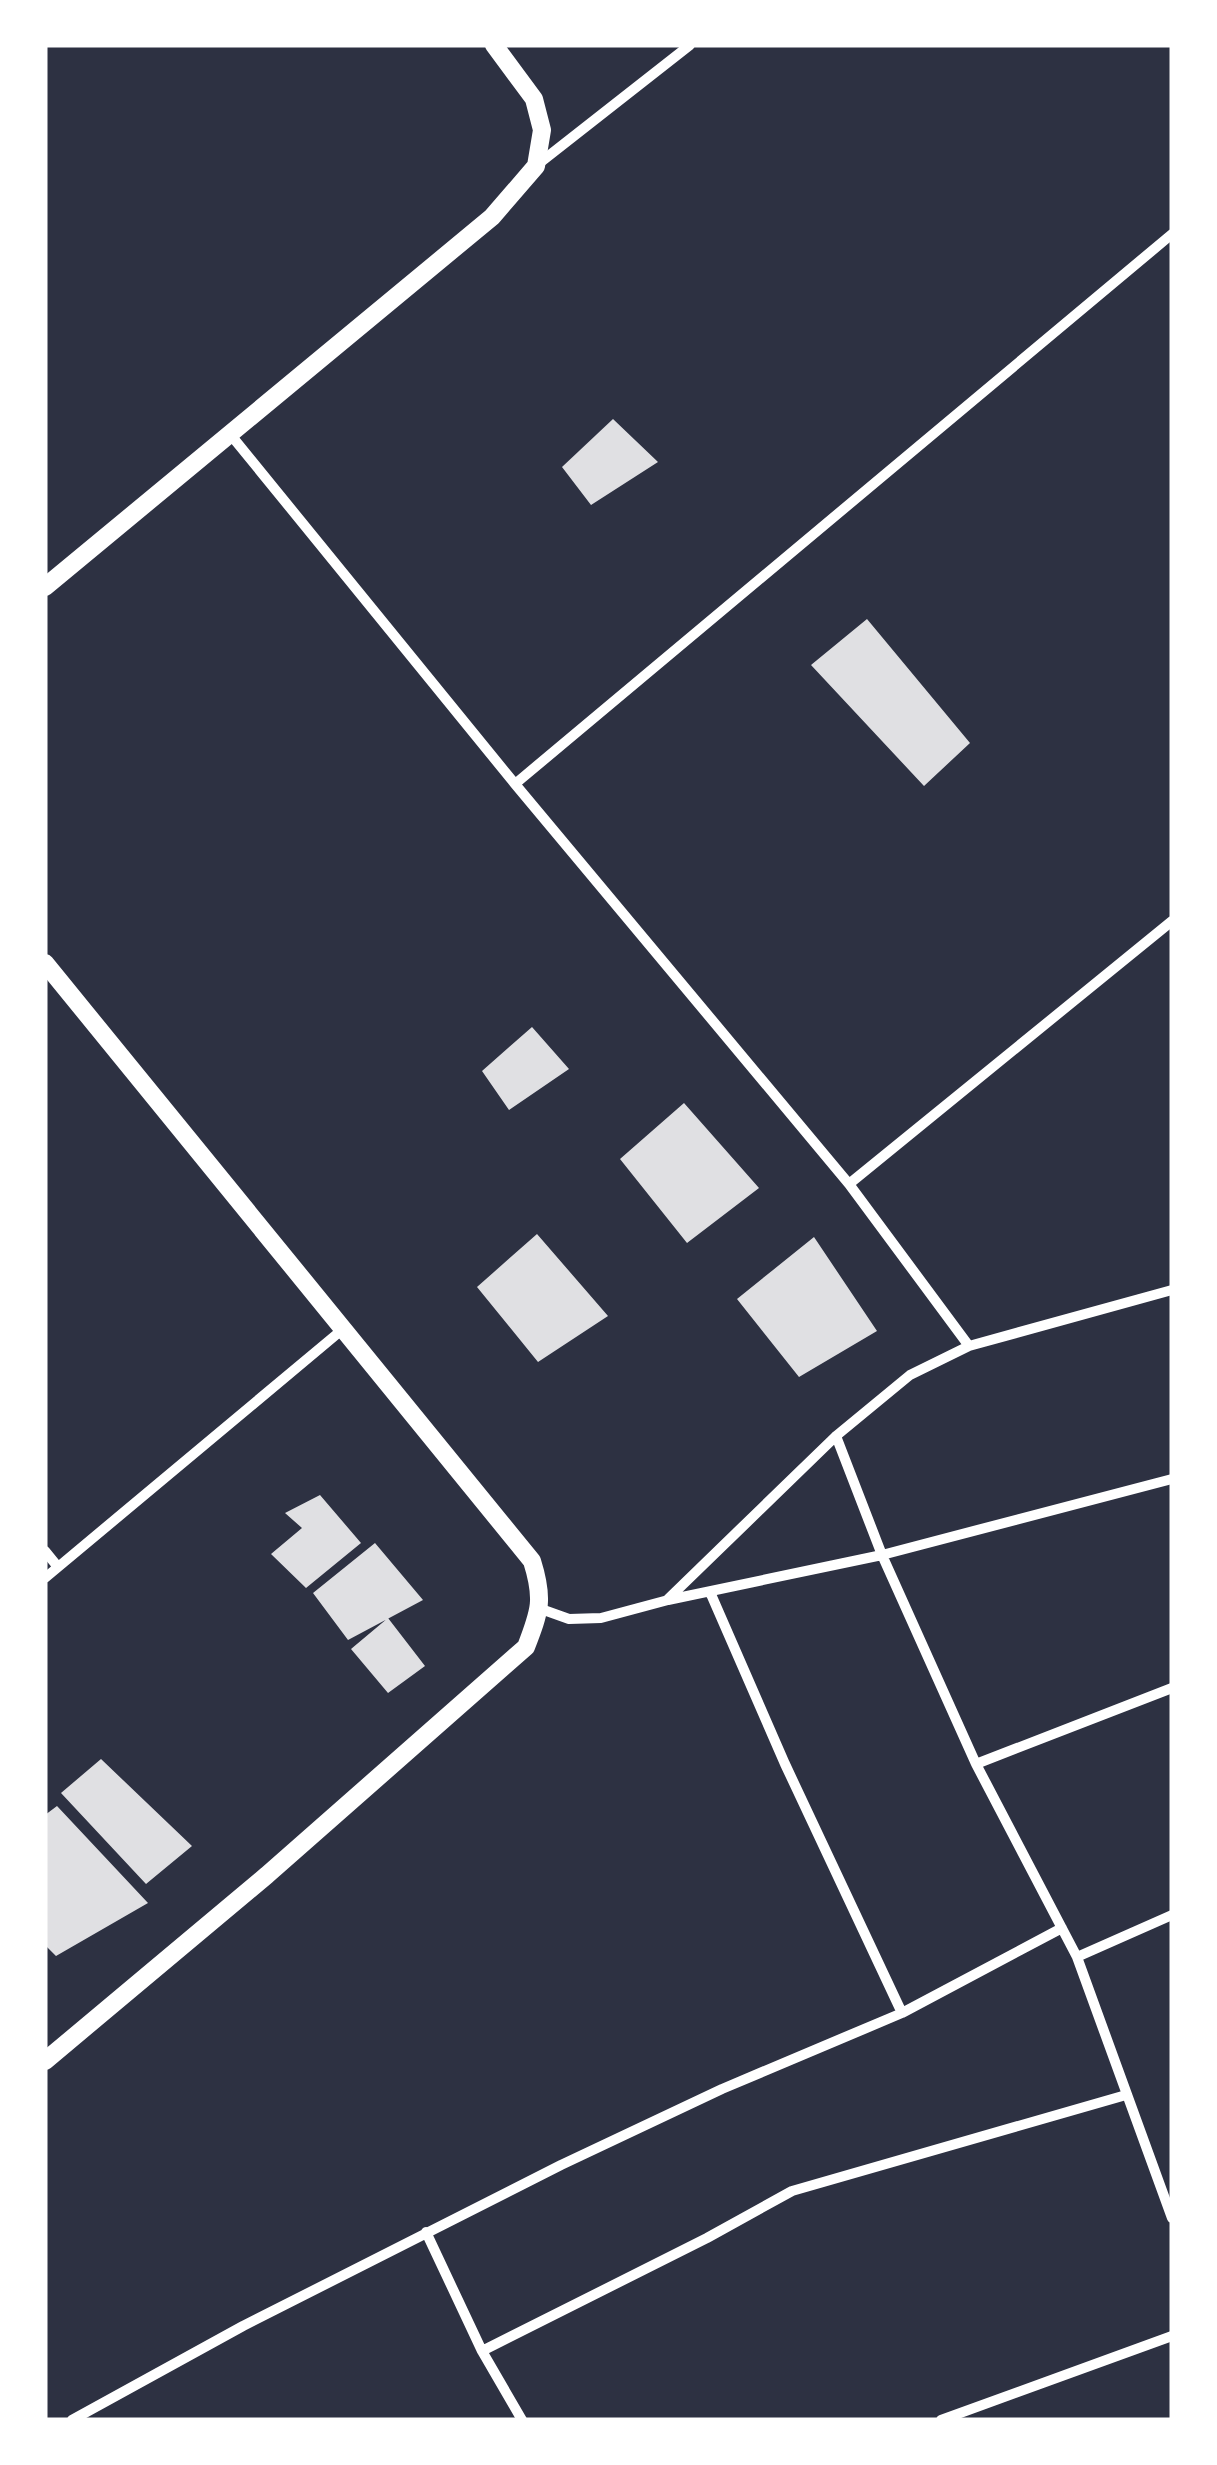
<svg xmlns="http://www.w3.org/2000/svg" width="1217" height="2465" viewBox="0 0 1217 2465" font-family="Overpass,sans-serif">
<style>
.building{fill:#e0e0e3}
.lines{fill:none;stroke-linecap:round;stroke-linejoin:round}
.minor{stroke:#fff;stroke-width:10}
.tertiary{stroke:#fff;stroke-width:18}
</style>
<rect width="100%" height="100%" fill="#2d3142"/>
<path class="building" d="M613 419 658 462 591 505 562 467Z
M867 619 970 743 924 786 811 665Z
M532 1027 569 1069 509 1110 482 1071Z
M684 1103 759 1188 687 1243 620 1159Z
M537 1234 608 1316 538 1362 477 1287Z
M814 1237 877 1331 799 1377 737 1299Z
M320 1495 361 1543 306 1588 271 1554 302 1528 285 1513Z
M375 1543 423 1600 348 1640 313 1593Z
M388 1618 425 1666 388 1693 351 1649Z
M101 1759 192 1846 146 1884 61 1793Z
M57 1806 148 1903 56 1956 45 1945V1815Z"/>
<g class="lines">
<path class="minor" d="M537 165 690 45
M230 434 515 784 849 1184 969 1346
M515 784 1172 234
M849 1184 1172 921
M836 1436 882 1555 976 1764 1077 1957 1172 2218
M45 1551 58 1567
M45 1578 343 1329
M710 1592 785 1764 902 2013
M668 1599 836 1436 910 1375 969 1346 1172 1290
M541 1609 569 1619 601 1618 668 1600 882 1555 1172 1479
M976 1764 1172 1688
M1077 1957 1172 1915
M426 2232 482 2351 522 2420
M482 2351 707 2238 792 2191 1126 2095
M72 2420 243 2326 561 2165 722 2089 902 2013 1062 1928
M941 2420 1172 2336"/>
<path class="tertiary" d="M45 587 492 217 536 166 542 130 534 99 494 45
M45 963 532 1561C544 1599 540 1611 526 1647L267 1875 45 2061"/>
</g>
<rect width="1217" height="2465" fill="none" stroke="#ffffff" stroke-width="95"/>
</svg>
